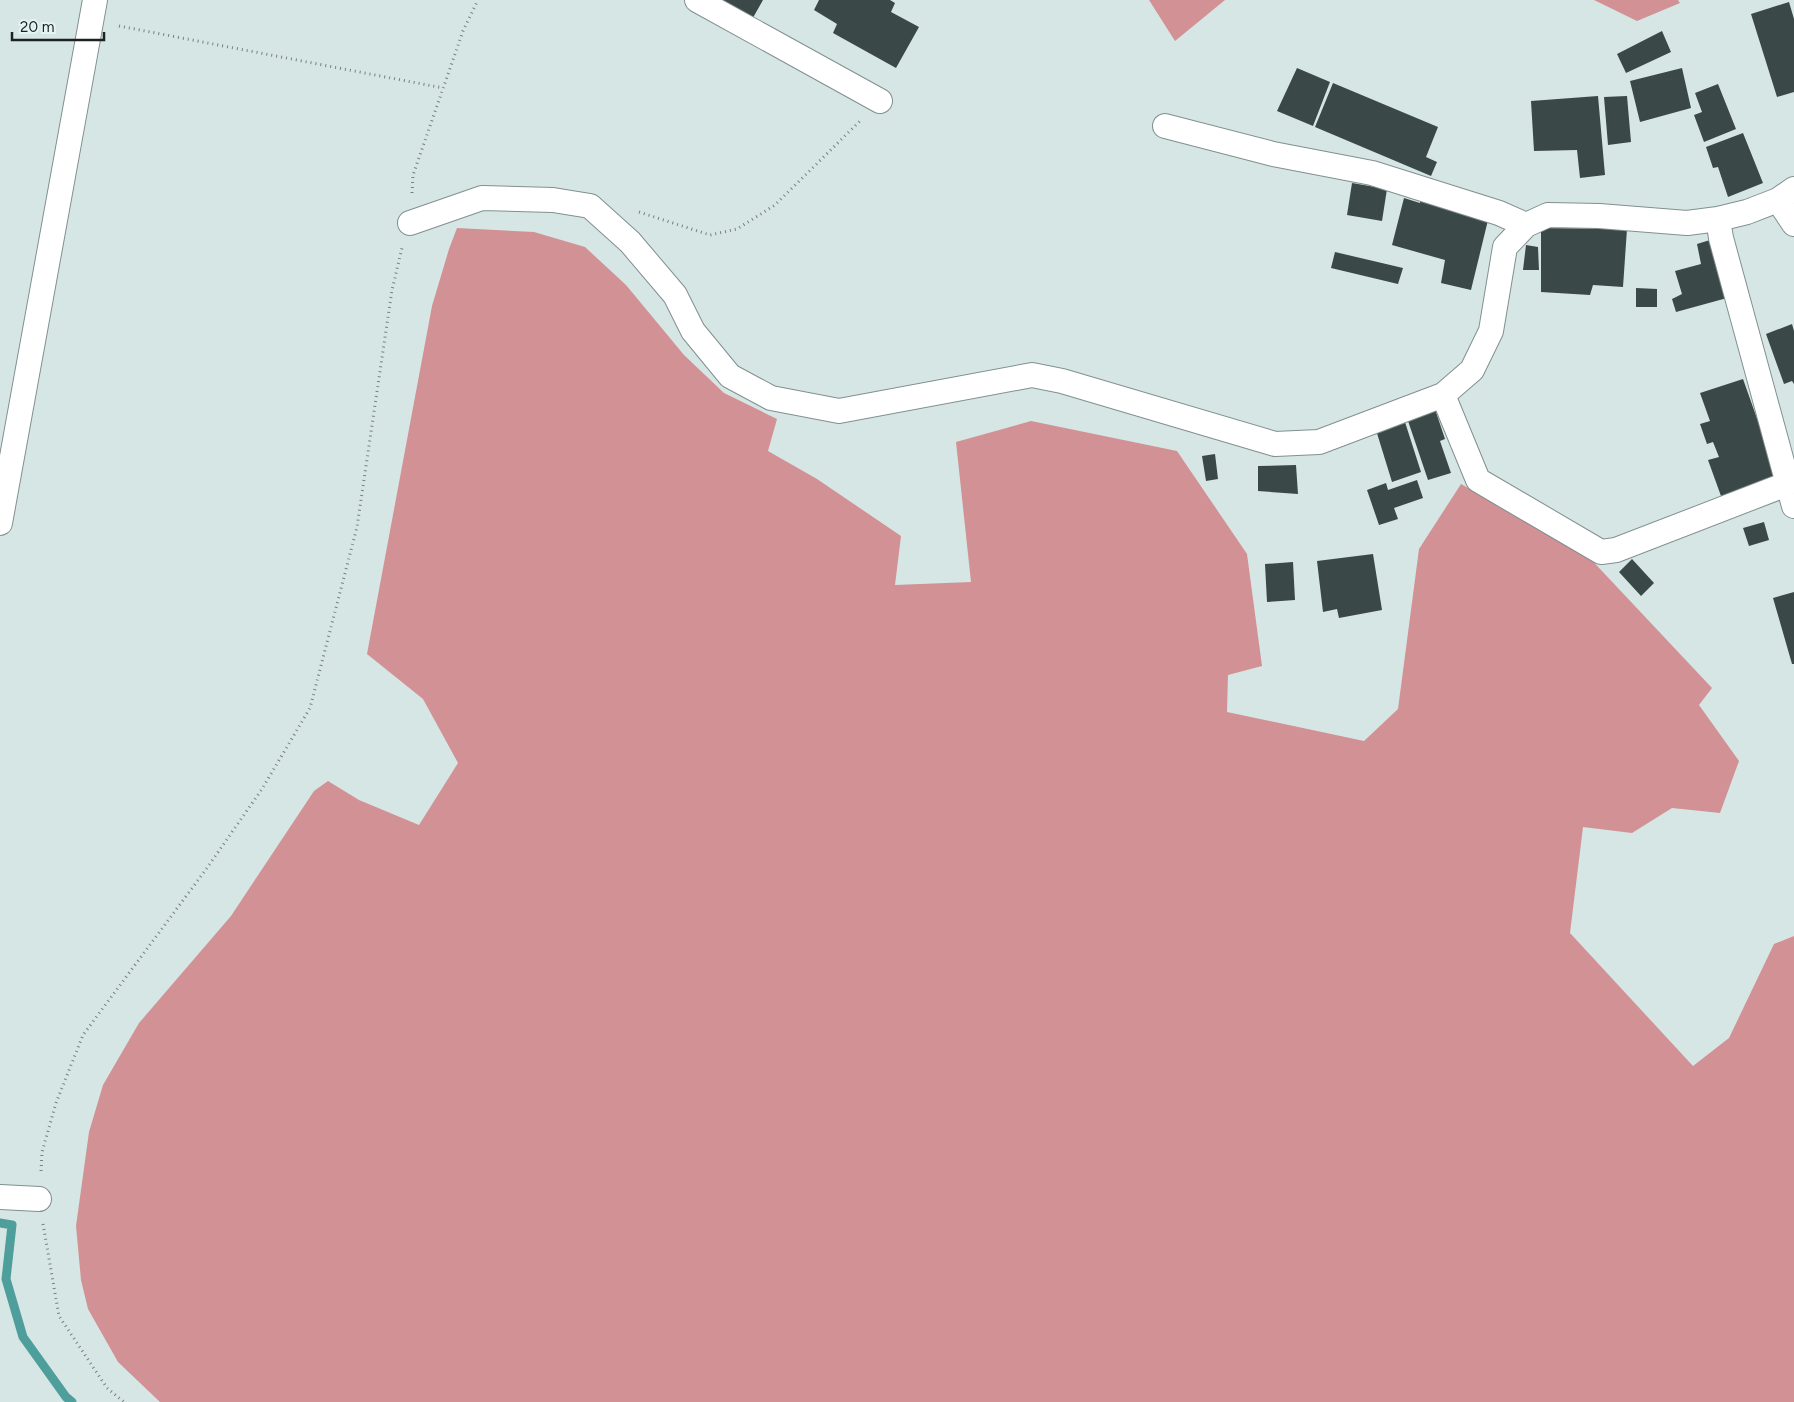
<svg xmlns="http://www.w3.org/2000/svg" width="1794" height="1402" viewBox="0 0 1794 1402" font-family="Figtree,sans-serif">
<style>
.forest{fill:#d29195}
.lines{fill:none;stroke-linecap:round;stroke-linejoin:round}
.stream{stroke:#4e9f9b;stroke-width:9}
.building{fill:#3a4847}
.street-casing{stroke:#81908f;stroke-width:26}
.path{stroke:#768180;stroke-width:3;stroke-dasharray:1 4;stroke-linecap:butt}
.street{stroke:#fff;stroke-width:24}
</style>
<rect width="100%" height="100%" fill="#d6e6e5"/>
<path class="forest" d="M1149 0H1225L1175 41Z
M1594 0H1678L1680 3 1637 21Z
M457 228 534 232 585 247 626 285 684 355 724 393 777 419 768 451 817 479 901 536 895 585 971 582 956 442 1031 421 1177 451 1247 554 1262 666 1228 675 1227 712 1364 741 1398 709 1419 549 1461 484 1585 553 1712 688 1699 705 1739 761 1720 813 1672 808 1632 833 1583 827 1570 933 1693 1066 1729 1038 1774 944 1794 936V1402H160L118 1362 88 1309 81 1280 76 1226 89 1132 103 1085 139 1023 231 916 314 791 328 781 359 800 419 825 458 763 423 699 367 654 432 306 449 249Z"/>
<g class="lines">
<path class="stream" d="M0 1223 12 1225 6 1279 23 1337 66 1397 72 1402"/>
</g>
<path class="building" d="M723 0H763L750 23 720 6Z
M819 0H890L895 3 891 12 919 27 896 68 833 33 837 24 814 10Z
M1789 2 1794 19V92L1777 97 1751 14Z
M1662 31 1671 52 1626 73 1617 54Z
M1297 68 1330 82 1313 126 1277 111Z
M1682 68 1691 108 1640 122 1630 81Z
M1333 83 1438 127 1426 157 1437 162 1431 176 1315 127Z
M1718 84 1736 129 1704 142 1694 115 1702 112 1695 93Z
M1598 96 1605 175 1580 178 1577 150 1534 151 1531 101Z
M1627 96 1631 142 1608 145 1604 97Z
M1743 133 1763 183 1728 197 1718 167 1713 168 1706 147Z
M1352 183 1387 189 1382 221 1347 215Z
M1404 198 1420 203 1421 199 1489 216 1471 290 1441 283 1445 260 1392 245Z
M1541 228 1627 229 1623 287 1593 285 1590 295 1541 292Z
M1710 240 1727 298 1676 312 1672 299 1682 294 1675 271 1701 264 1697 244Z
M1526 245 1538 247 1539 270H1523Z
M1335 252 1403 268 1398 284 1331 268Z
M1636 288 1657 289V307H1636Z
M1792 324 1794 331V384L1792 381 1784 384 1766 334Z
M1743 379 1777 475 1721 496 1708 460 1719 457 1713 442 1707 444 1700 424 1710 421 1700 393Z
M1434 406 1445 439 1440 441 1451 473 1428 480 1406 415Z
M1404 419 1421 472 1392 482 1376 430Z
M1215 454 1218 479 1206 481 1202 456Z
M1296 465 1298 494 1258 491V466Z
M1417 480 1423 498 1394 508 1398 519 1379 525 1367 490 1386 483 1388 490Z
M1764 522 1769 540 1749 546 1743 528Z
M1373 554 1382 610 1339 618 1337 609 1323 612 1317 561Z
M1632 559 1654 583 1641 596 1619 572Z
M1293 562 1295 600 1267 602 1265 564Z
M1794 592V664H1792L1773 598Z"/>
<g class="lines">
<g class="street-casing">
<path id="street" d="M697 0 880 101
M1165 126 1273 154 1372 173 1499 213 1526 225
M1778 200 1794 224
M1718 219 1721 238 1794 506
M410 223 482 198 553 200 590 206 630 242 675 295 693 331 730 376 771 398 839 411 1032 375 1062 381 1275 444 1319 442 1443 395 1472 370 1491 331 1505 247 1526 225 1548 215 1599 216 1687 223 1718 219 1747 212 1778 200 1794 189
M1443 395 1478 480 1601 552 1616 550 1787 484
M0 523 95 0
M0 1197 39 1199"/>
</g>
<path class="path" d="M119 26 443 88
M412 193 413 175 463 31 478 0
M639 212 710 235 737 229 775 205 860 121
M41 1171 42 1152 56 1103 83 1035 207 868 262 789 310 708 357 527 392 290 402 248
M43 1224 59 1316 107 1388 124 1402"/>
<use href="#street" class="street"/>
</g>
<path d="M12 32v8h92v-8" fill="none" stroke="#1b2221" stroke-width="2.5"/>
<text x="20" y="32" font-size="15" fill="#1b2221" stroke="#e3f4f2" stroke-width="4" paint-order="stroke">20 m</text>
</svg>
